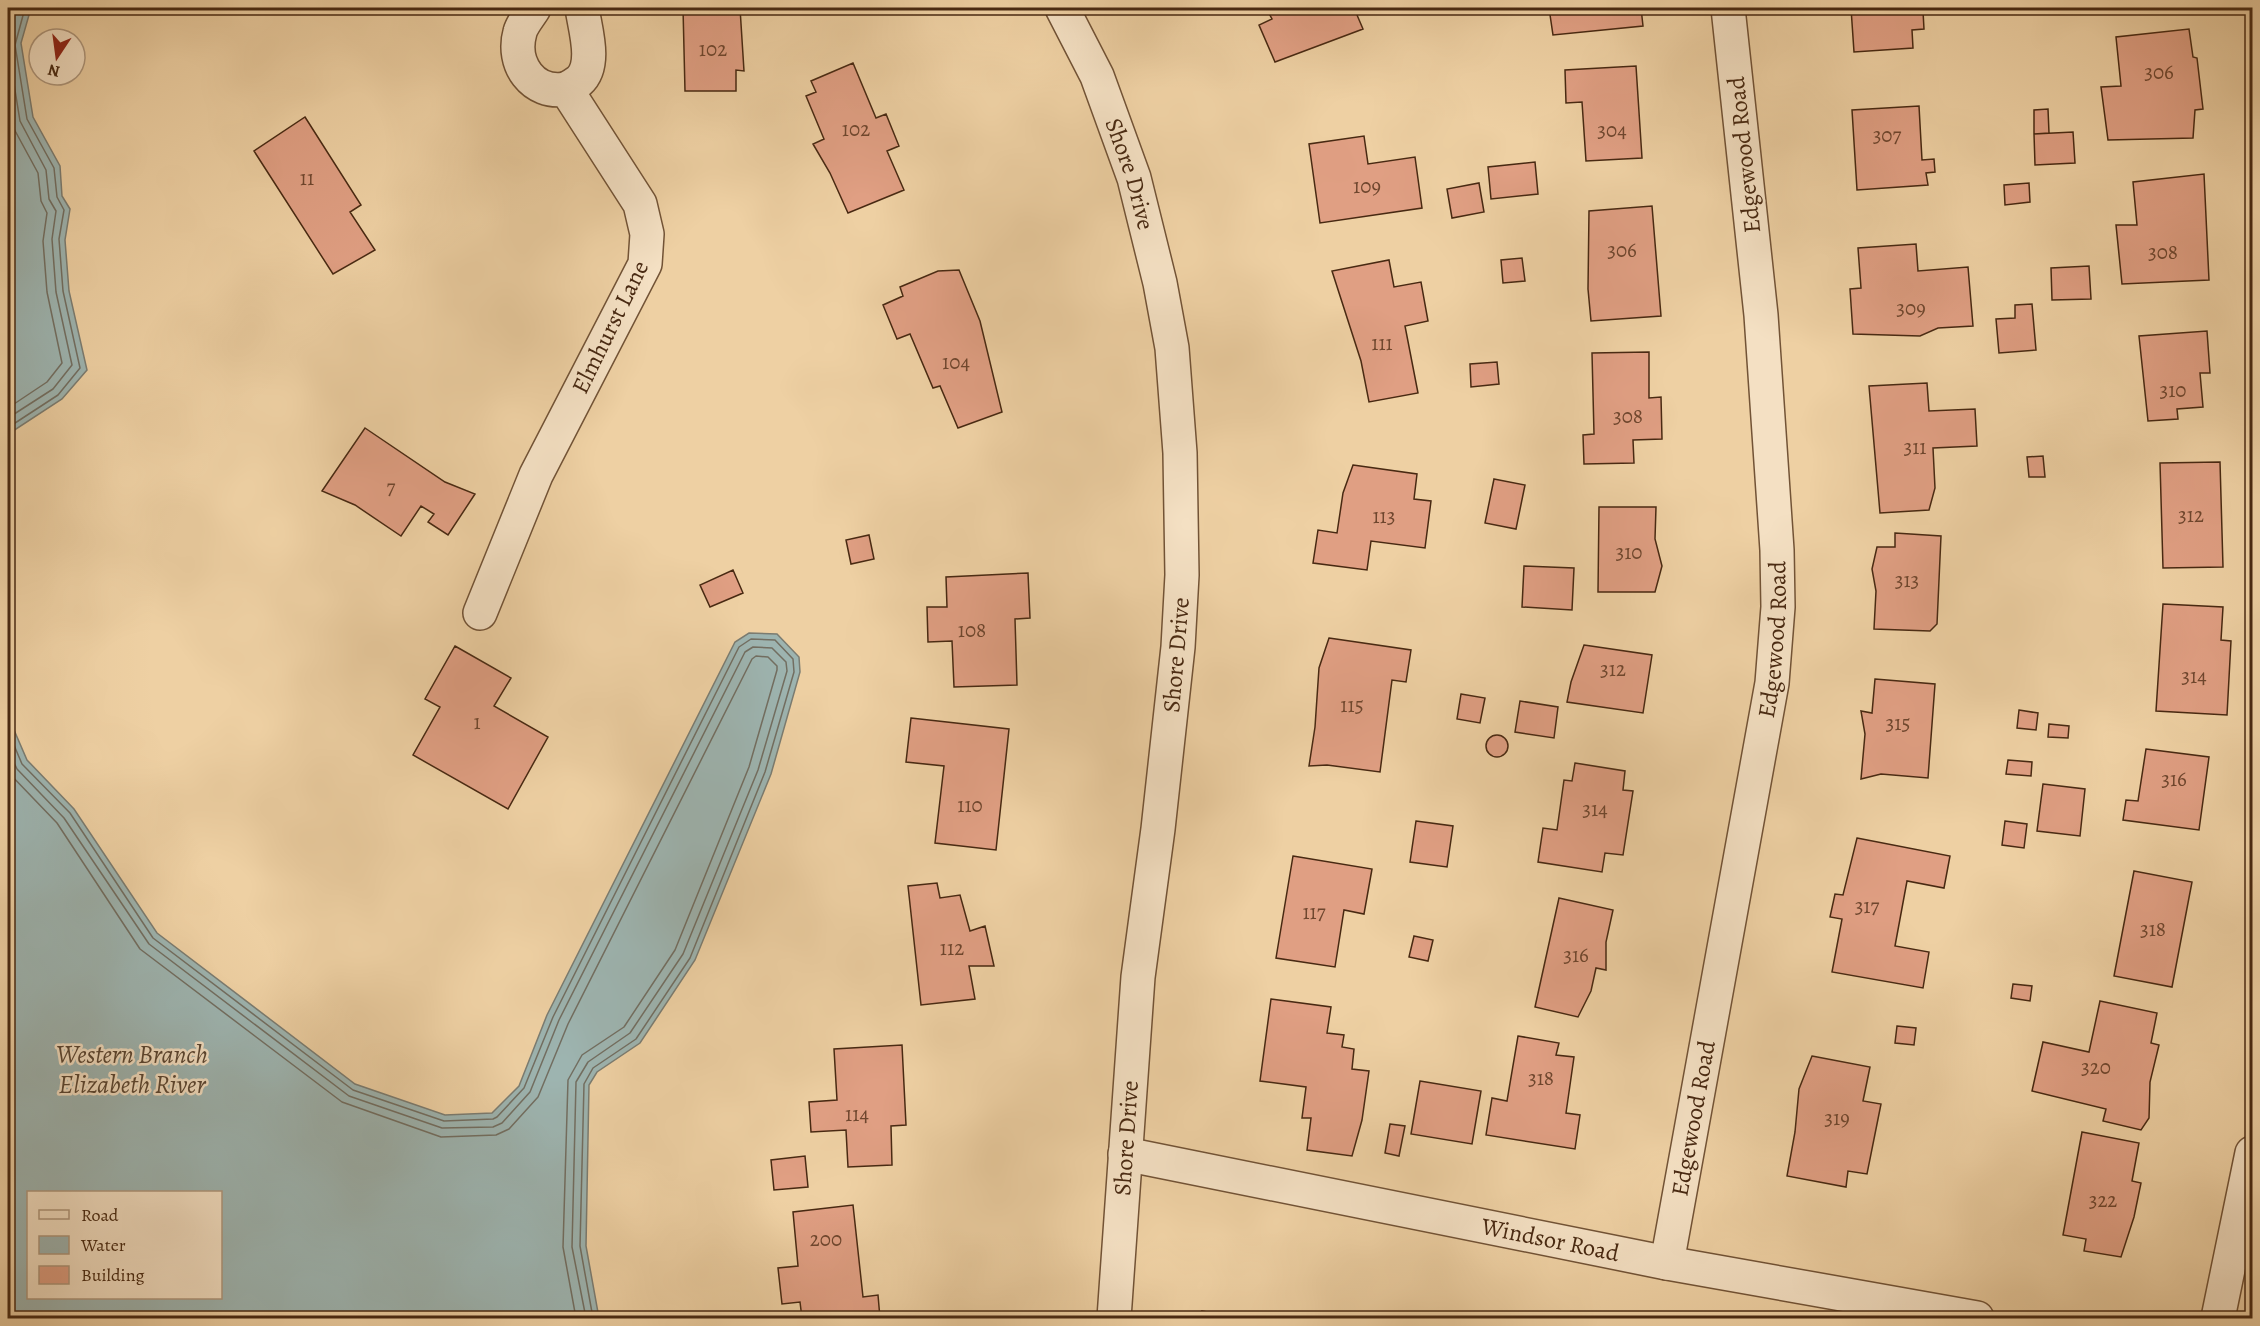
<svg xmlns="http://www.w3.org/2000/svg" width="2260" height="1326" viewBox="0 0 2260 1326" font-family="Alegreya,serif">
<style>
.water{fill:#9db4b0;stroke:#7b7c71;stroke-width:1.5;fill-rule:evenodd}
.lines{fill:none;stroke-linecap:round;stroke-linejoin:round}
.shore{stroke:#726e61;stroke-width:1.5}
.building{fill:#e09f83;stroke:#482912;stroke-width:1.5}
.minor-casing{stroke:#725336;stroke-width:36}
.minor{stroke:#f4e0c3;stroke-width:33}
.labels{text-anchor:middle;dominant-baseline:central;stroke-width:5;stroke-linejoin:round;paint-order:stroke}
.number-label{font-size:21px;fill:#6e462e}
.street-label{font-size:24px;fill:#482912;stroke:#f4e0c3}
.water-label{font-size:26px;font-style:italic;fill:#594532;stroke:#f4e0c3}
</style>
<rect width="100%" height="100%" fill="#eed0a3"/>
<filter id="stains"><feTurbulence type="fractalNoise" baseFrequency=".00333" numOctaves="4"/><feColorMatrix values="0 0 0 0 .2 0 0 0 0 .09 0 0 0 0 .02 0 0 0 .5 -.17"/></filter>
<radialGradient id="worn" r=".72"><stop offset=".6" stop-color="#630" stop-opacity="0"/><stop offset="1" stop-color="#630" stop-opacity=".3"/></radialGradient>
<path class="water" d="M8 8H31L21 43 33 117 60 166 62 196 70 209 65 240 69 291 87 370 62 399 13 431 8 432Z
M749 633 777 634 799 657 800 672 771 774 695 960 640 1043 597 1072 589 1085 586 1246 599 1318H8V716L27 760 74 809 157 933 355 1084 445 1115 492 1113 519 1086 547 1015 735 642ZM28 1192H220V1298H28Z"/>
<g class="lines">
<path class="shore" d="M8 47 20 121 46 170 49 199 56 211 52 239 56 292 72 365 53 389 8 418
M8 101 13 127 38 173 41 201 47 213 43 241 47 292 62 363 47 382 8 408
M8 426 12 425 58 395 80 368 63 291 59 239 64 210 57 197 54 168 27 119 15 45 25 8
M8 731 22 764 70 813 153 938 353 1090 444 1121 493 1119 497 1117 524 1088 553 1017 739 647 751 639 775 640 793 659 794 672 765 772 690 958 636 1039 593 1068 584 1084 580 1246 593 1318
M8 750 17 769 64 818 149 944 349 1096 442 1128 493 1127 502 1123 530 1092 559 1020 745 652 753 647 772 648 786 662 787 671 758 770 683 954 630 1033 588 1062 576 1082 572 1247 586 1318
M8 772 57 823 140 949 342 1102 441 1137 496 1135 509 1129 538 1097 568 1024 752 659 756 656 768 657 777 666V670L749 767 675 950 624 1027 582 1055 568 1080 563 1247 576 1318"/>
</g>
<path class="building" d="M683 8H740L744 71 736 70V91H685Z
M1266 8H1354L1363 29 1275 62 1259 25 1272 19Z
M1549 8H1641L1643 26 1553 35Z
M1851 8H1932V11H1923L1924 29 1912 30 1913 48 1854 52Z
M2189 29 2193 57 2197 58 2203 109 2195 110 2193 138 2108 140 2101 87 2121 86 2116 37Z
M853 63 876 118 886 114 899 146 887 151 904 190 848 213 830 173 813 144 824 139 806 96 816 92 811 81Z
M1636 66 1642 158 1586 161 1582 102 1566 103 1565 70Z
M1919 106 1922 160 1934 159 1935 172 1926 173 1928 185 1857 190 1852 110Z
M2048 109 2049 133 2034 134V110Z
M305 117 361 205 350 212 375 250 333 274 254 151Z
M2073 132 2075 163 2035 165 2034 134Z
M1364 136 1368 164 1415 157 1422 208 1320 223 1309 144Z
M1535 162 1538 194 1491 199 1488 167Z
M2204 174 2209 280 2122 284 2116 225H2137L2133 182Z
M1479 183 1484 212 1452 218 1447 189Z
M2029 183 2030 202 2005 205 2004 185Z
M1652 206 1661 316 1591 321 1588 289 1589 211Z
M1916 244 1918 271 1968 267 1973 326 1938 328 1920 336 1853 334 1850 289 1861 288 1858 248Z
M1522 258 1525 281 1503 283 1501 260Z
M1389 260 1394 287 1421 282 1428 321 1405 326 1418 393 1369 402 1361 361 1332 271Z
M2089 266 2091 299 2052 300 2051 268Z
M959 270 980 321 1002 412 958 428 940 386 933 388 910 334 897 339 883 305 903 296 900 287 938 271Z
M2032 304 2036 350 1999 353 1996 319 2015 318V305Z
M2207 331 2210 373H2200L2203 407 2177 409 2178 419 2148 421 2139 336Z
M1649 352V398L1661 397 1662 439 1633 440 1634 463 1584 464 1583 435 1594 434 1592 353Z
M1497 362 1499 384 1471 387 1470 364Z
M1927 383 1929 411 1975 409 1977 446 1933 448 1935 488 1929 510 1880 513 1869 386Z
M365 428 445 482 475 494 448 535 428 522 434 514 421 506 401 536 355 505 322 491Z
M2043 456 2045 477H2029L2027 457Z
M2220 462 2223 567 2163 568 2160 463Z
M1353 465 1417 474 1414 499 1431 501 1425 548 1371 541 1367 570 1313 563 1318 530 1337 533 1343 493Z
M1494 479 1525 485 1516 529 1485 523Z
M1599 507H1656L1655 539 1662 566 1655 592H1598Z
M1895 533 1941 536 1937 624 1930 631 1874 629 1876 591 1872 569 1877 547H1895Z
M869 535 874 559 851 564 846 540Z
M1524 566 1574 568 1572 610 1522 607Z
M733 570 743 593 710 607 700 585Z
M1028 573 1030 618 1015 619 1017 685 954 687 952 641 928 642 927 607H947L946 577Z
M2163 604 2223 607 2221 640 2231 641 2227 715 2156 711Z
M1329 638 1411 650 1406 682 1392 680 1380 772 1327 765 1309 766 1315 727 1319 668Z
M1584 645 1652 655 1643 713 1567 702 1571 682Z
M455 646 511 678 494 706 548 737 508 809 413 755 440 707 425 699Z
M1875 679 1935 684 1928 778 1881 774 1861 779 1865 734 1861 711 1872 713Z
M1461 694 1485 698 1480 723 1457 719Z
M1520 701 1558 707 1554 738 1515 732Z
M2019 710 2038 713 2036 730 2017 728Z
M911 718 1009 729 996 850 935 843 944 766 906 762Z
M2049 724 2069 726 2068 738 2048 737Z
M1486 746a11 11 0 1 1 22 0a11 11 0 1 1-22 0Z
M2146 749 2209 757 2199 830 2123 820 2126 800 2138 801Z
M2008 760 2032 762 2031 776 2006 774Z
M1575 763 1625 771 1623 790 1633 791 1623 855 1605 853 1602 872 1538 862 1543 828 1557 830 1564 780 1572 781Z
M2043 784 2085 789 2080 836 2037 831Z
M1416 821 1453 826 1447 867 1410 862Z
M2005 821 2027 824 2024 848 2002 845Z
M1857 838 1950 856 1944 888 1907 881 1895 946 1929 952 1923 988 1832 972 1842 919 1830 917 1835 894 1843 895Z
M1293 856 1372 869 1364 914 1344 910 1335 967 1276 958Z
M2134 871 2192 882 2172 987 2114 976Z
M937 883 940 898 960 895 970 931 985 926 994 966H969L975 999 921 1005 908 886Z
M1559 898 1613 910 1606 942V970L1596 968 1591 991 1578 1017 1535 1007Z
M1414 936 1433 940 1428 961 1409 957Z
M2013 984 2032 986 2030 1001 2011 998Z
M1271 999 1331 1007 1327 1033 1344 1035 1342 1047 1354 1049 1352 1069 1369 1071 1362 1120 1352 1156 1307 1150 1311 1118H1302L1306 1087 1260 1081Z
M2100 1001 2157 1013 2151 1043 2159 1045 2150 1082 2149 1118 2141 1130 2103 1121 2106 1109 2032 1091 2043 1042 2089 1052Z
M1897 1026 1916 1028 1914 1045 1895 1043Z
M1518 1036 1559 1043 1556 1055 1574 1057 1566 1113 1580 1115 1575 1149 1486 1135 1492 1098 1507 1101Z
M902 1045 906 1125 891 1126 892 1165 848 1167 846 1130 811 1132 809 1102 837 1100 834 1049Z
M1812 1056 1870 1067 1863 1101 1881 1104 1867 1174 1848 1171 1846 1187 1787 1176 1795 1132 1799 1089Z
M1420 1081 1481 1091 1472 1144 1411 1134Z
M1390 1124 1405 1126 1399 1156 1385 1153Z
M2082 1132 2139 1143 2132 1181 2141 1183 2134 1217 2121 1257 2084 1251 2086 1239 2063 1235Z
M805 1156 808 1187 774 1190 771 1160Z
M853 1205 863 1297 878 1295 880 1318H802L800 1302 782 1304 778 1268 798 1266 793 1212Z
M1202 1311 1239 1318H1202Z"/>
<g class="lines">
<g class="minor-casing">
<g id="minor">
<path id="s1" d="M1062 8 1097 76 1134 178 1160 283 1172 348 1180 453 1182 575 1178 647 1158 829 1138 977 1114 1318"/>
<path d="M566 89C570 87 575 84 579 81 597 65 585 29 582 8"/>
<path d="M480 613 536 475 645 264 647 234 640 204 566 89C533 95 511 64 520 32 522 24 530 15 534 8"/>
<path id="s2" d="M1125 1154 1667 1263 1977 1318"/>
<path id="s3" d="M1667 1263 1772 683 1778 607 1777 550 1761 315 1728 8"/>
<path d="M2218 1318 2252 1153"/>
</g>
</g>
<use href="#minor" class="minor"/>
</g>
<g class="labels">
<g class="number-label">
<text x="713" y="49">102</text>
<text x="2159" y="72">306</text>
<text x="856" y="129">102</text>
<text x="1612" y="130">304</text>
<text x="1887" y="135">307</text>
<text x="307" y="178">11</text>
<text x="1367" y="186">109</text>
<text x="1622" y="250">306</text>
<text x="2163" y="252">308</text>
<text x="1911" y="308">309</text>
<text x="1382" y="343">111</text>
<text x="956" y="362">104</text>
<text x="2173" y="390">310</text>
<text x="1628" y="416">308</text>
<text x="1915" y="447">311</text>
<text x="391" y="487">7</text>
<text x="2191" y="515">312</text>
<text x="1384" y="516">113</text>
<text x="1629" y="552">310</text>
<text x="1907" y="580">313</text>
<text x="972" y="630">108</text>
<text x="1613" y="669">312</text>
<text x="2194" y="676">314</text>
<text x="1352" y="705">115</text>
<text x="477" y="722">1</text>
<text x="1898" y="723">315</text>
<text x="2174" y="779">316</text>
<text x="970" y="805">110</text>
<text x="1595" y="809">314</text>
<text x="1867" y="906">317</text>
<text x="1314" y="912">117</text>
<text x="2153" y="929">318</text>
<text x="952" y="948">112</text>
<text x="1576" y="955">316</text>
<text x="2096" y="1067">320</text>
<text x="1541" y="1078">318</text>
<text x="857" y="1114">114</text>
<text x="1837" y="1118">319</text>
<text x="2103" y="1200">322</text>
<text x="826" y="1239">200</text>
</g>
<g class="street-label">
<text transform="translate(1744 155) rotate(-96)">Edgewood Road</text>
<text stroke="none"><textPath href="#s1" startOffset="180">Shore Drive</textPath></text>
<text transform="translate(610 327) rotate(-64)">Elmhurst Lane</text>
<text stroke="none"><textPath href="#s3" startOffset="633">Edgewood Road</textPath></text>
<text transform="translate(1176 655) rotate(-85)">Shore Drive</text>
<text stroke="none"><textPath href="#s3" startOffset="147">Edgewood Road</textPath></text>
<text transform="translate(1126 1138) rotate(-86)">Shore Drive</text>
<text stroke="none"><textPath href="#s2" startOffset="434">Windsor Road</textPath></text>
</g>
<g class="water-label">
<text x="132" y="1054">Western Branch<tspan x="132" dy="30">Elizabeth River</tspan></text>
</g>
</g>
<rect width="2260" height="1326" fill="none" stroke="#eed0a3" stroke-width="30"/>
<rect x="9" y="9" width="2242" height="1308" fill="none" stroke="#482912" stroke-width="3"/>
<rect x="15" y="15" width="2230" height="1296" fill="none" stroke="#482912" stroke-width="1.5"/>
<rect x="27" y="1191" width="195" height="108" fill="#f4e0c3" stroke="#af977c" stroke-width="1.5"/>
<rect x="39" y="1210" width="30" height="9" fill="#f4e0c3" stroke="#af977c" stroke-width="1.5"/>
<text x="81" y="1221" font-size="18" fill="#482912">Road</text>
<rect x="39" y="1236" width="30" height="18" fill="#9db4b0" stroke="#af977c" stroke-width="1.5"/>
<text x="81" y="1251" font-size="18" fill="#482912">Water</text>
<rect x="39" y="1266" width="30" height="18" fill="#e09f83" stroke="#af977c" stroke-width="1.5"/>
<text x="81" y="1281" font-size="18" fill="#482912">Building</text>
<g transform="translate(57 57) rotate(193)"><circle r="28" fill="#f4e0c3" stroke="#af977c" stroke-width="1.5"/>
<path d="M0-4.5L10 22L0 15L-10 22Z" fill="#8f2418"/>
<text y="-9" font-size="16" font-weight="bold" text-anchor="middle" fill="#482912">N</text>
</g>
<rect width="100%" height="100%" filter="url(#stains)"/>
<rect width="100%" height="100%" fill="url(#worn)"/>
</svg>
